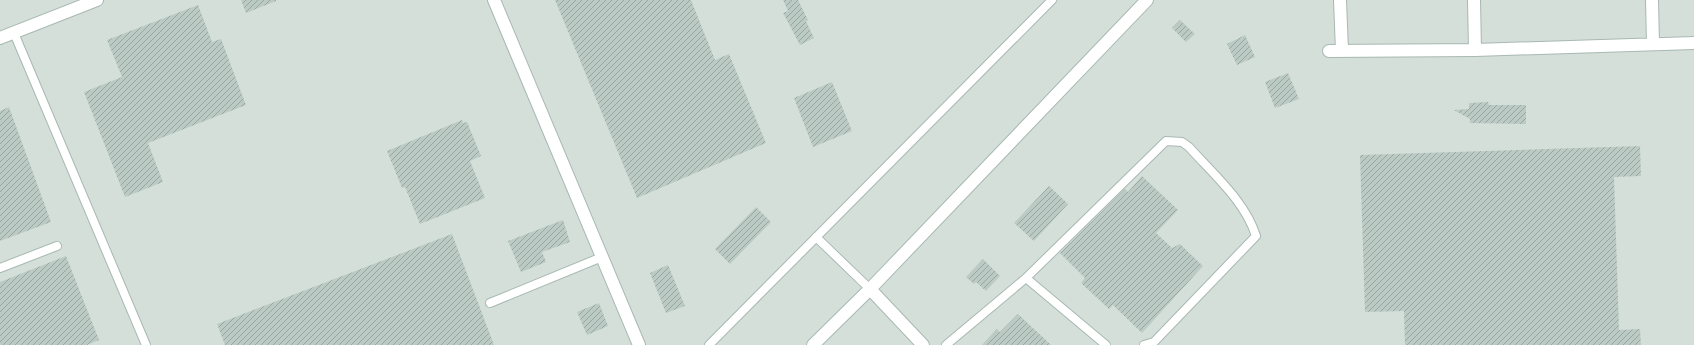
<svg xmlns="http://www.w3.org/2000/svg" width="1694" height="345" viewBox="0 0 1694 345" font-family="Montserrat,sans-serif">
<style>
.built{fill:#d4dfda}
.building{fill:url(#building-hatch)}
.lines{fill:none;stroke-linecap:round;stroke-linejoin:round}
.service-casing{stroke:#a8b8b2;stroke-width:10}
.minor-casing{stroke:#a8b8b2;stroke-width:14}
.service{stroke:#fff;stroke-width:8}
.minor{stroke:#fff;stroke-width:12}
</style>
<defs>
<pattern id="building-hatch" width="6" height="6" patternUnits="userSpaceOnUse"><rect width="6" height="6" fill="#bbcac4"/><path d="M-1 1l2-2M0 6l6-6M5 7l2-2" fill="none" stroke="#98a6a0"/></pattern>
</defs>
<rect width="100%" height="100%" fill="#e6efeb"/>
<path class="built" d="M0 0H1694V345H0Z"/>
<path class="building" d="M241 0H276V1L246 13Z
M555 0H691L715 60 729 54 766 143 637 198Z
M783 0H798L808 20 806 21 814 38 800 45 783 13 788 11Z
M198 5 212 42 221 39 246 105 148 143 163 182 125 197 84 92 122 77 107 40Z
M1180 20 1195 34 1186 42 1172 28Z
M1245 35 1255 57 1237 65 1227 44Z
M1288 73 1299 99 1275 108 1265 82Z
M832 82 852 131 813 147 794 98Z
M1488 102 1489 105H1526V124L1470 123V119L1454 110 1469 109V103Z
M9 107 51 222 0 241V111Z
M462 120 463 123 467 122 481 156 470 161 485 198 420 224 405 187 402 188 387 151Z
M1640 146 1641 176 1614 177 1619 330 1640 329 1641 345H1405L1404 311 1365 312 1360 155Z
M1142 176 1178 210 1156 233 1172 248 1180 244 1203 266 1142 333 1113 305 1109 309 1081 283 1085 278 1060 253 1125 189 1128 192Z
M1049 186 1068 204 1034 241 1014 223Z
M756 207 771 222 730 264 715 249Z
M563 220 570 242 542 252 546 262 521 272 508 241Z
M452 234 494 345H225L217 324Z
M66 256 99 340 87 345H0V282Z
M983 259 1000 276 986 291 976 282 974 284 966 277Z
M668 265 685 306 666 313 650 273Z
M599 303 608 326 587 335 577 312Z
M1018 314 1051 345H982L997 329 1000 332Z"/>
<g class="lines">
<g class="service-casing">
<path id="service" d="M14 33 146 345
M816 237 870 289
M0 268 57 246
M1026 278 1106 345
M490 303 602 257
M709 345 1052 0
M946 345 1026 278 1166 141 1182 142 1189 147C1213 174 1245 201 1256 236L1154 342 1144 345"/>
</g>
<g class="minor-casing">
<path id="minor" d="M494 0 639 345
M1340 0 1342 51
M1474 0 1475 50
M1652 0 1653 43
M0 38 97 0
M1329 51 1475 50 1694 43
M870 289 923 345
M813 345 870 289 1147 0"/>
</g>
<use href="#service" class="service"/>
<use href="#minor" class="minor"/>
</g>
</svg>
